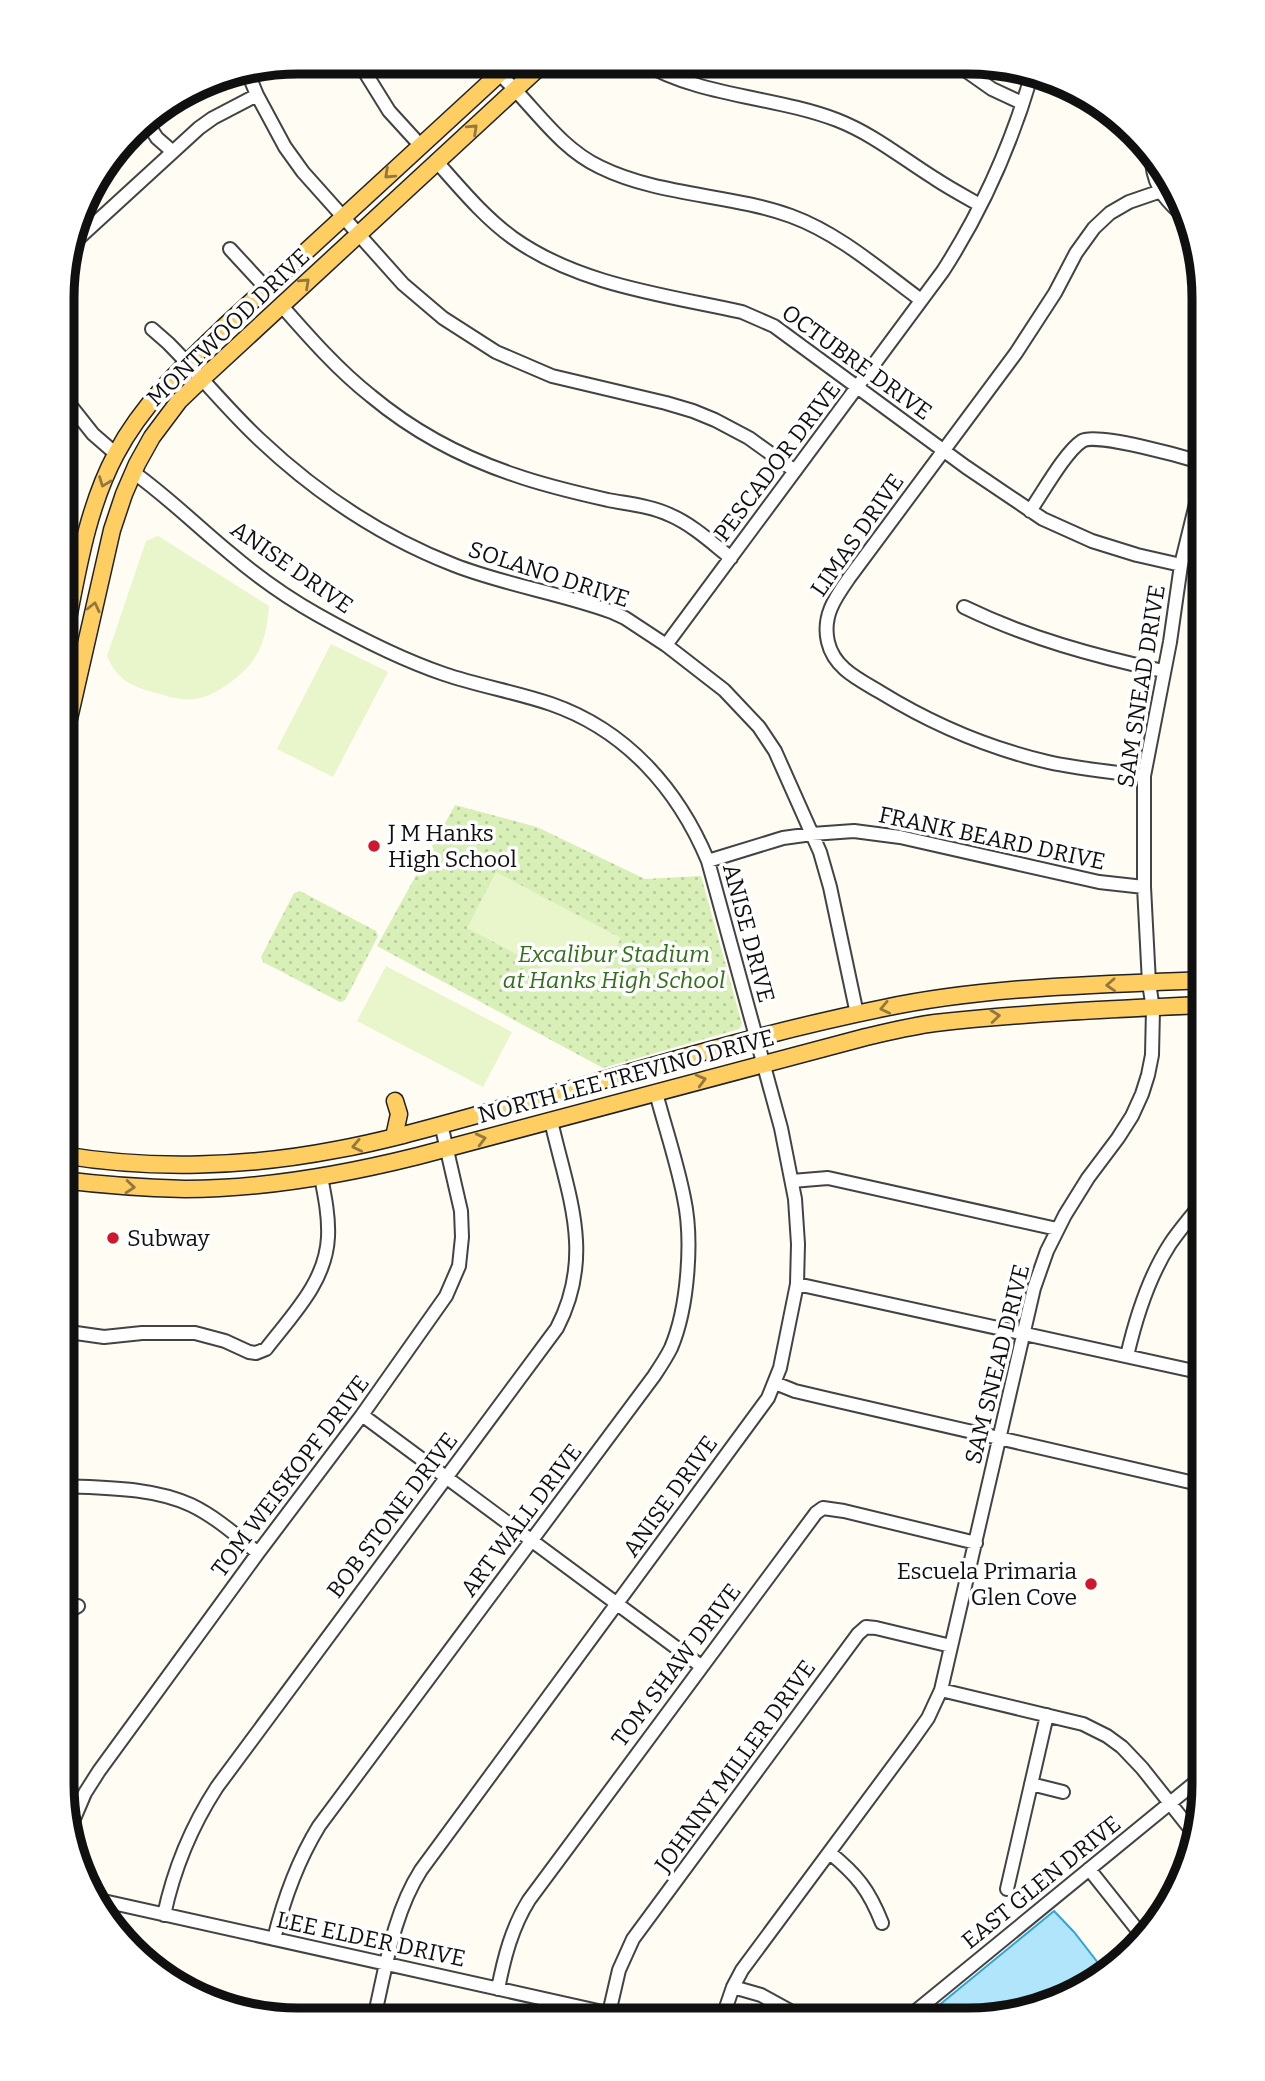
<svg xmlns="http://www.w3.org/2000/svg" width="1265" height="2081" viewBox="0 0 1265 2081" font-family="Bitter,serif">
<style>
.park{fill:url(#park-dots)}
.pitch{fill:#e9f5ca}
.water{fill:#b1e5fc;stroke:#31a3db;stroke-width:2}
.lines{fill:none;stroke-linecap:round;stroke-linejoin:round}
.minor-casing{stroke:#434343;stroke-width:16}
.major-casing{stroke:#212121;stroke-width:19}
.minor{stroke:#fff;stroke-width:12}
.major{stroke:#ffce63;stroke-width:16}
.oneway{stroke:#93783e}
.poi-dot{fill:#d0182d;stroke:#fff;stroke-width:2.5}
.labels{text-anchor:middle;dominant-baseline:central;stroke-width:7;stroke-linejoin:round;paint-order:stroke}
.street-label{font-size:23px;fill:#101010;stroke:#fff}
.poi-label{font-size:23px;fill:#101010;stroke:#fff;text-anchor:start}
.park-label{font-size:23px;font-style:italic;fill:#307018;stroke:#fff}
.rim{fill:none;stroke:#101010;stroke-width:9}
</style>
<defs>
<pattern id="park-dots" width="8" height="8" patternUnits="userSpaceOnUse" patternTransform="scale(1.75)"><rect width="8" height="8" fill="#d8efb7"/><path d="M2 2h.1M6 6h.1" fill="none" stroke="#b8cc9c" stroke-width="1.8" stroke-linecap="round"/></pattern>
</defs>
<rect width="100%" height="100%" fill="#fffcf3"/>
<path class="park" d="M455 805 537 827 645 879 701 876 742 1024 739 1029 603 1068 377 946Z
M300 891 376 931 378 936 345 1000 340 1002 263 962 261 957 294 893Z"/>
<path class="pitch" d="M158 536 269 606C266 641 259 663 228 684 218 691 206 698 194 699 181 701 168 696 156 693 131 686 118 681 107 656L146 541Z
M331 644 388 672 333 777 277 749Z
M496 872 621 938 592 994 467 928Z
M386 966 512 1032 483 1087 357 1021Z"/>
<path class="water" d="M1054 1911 1074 1932 1102 1968 1058 2002 968 2020H921Z"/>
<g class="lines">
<g class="minor-casing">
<path id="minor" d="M358 61 389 111 420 145
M488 62C497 72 508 82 518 93 543 120 566 151 600 167 659 196 730 194 791 216 840 234 880 270 921 300
M642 62C701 97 774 96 837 120 873 134 902 158 934 178 949 188 964 196 980 205
M955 63 992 89 1022 103
M247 71 257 95 285 147 303 172 403 284 443 318 496 352 552 376 666 403 693 411 715 420 749 438 795 471
M144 118 157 138 173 152
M437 162C461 189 484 217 513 238 579 285 665 295 742 312L774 326 966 467 1043 519 1092 541 1137 555 1181 565
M1152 163C1155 190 1168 203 1188 220
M69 247 199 128 213 118 257 95
M230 249 266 288
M281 305C309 337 338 370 371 396 413 431 464 458 515 475 546 486 577 493 608 500 629 504 651 506 670 515 693 525 712 543 731 558
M152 329 168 343C199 374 227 409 259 439 315 492 382 537 454 565 505 585 560 593 612 612L625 618 666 645 724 690 759 727 775 751 820 852 830 887 857 1014
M70 405 93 434 116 454
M133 472C168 497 198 527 231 554 258 577 288 598 318 615 359 638 400 659 444 674 479 686 516 692 551 704 626 730 678 789 708 861L781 1128 795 1199 798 1244 797 1284 780 1368 768 1398 421 1870C393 1914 386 1967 374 2018
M1030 511C1042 494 1065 452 1082 441 1096 432 1184 457 1204 463
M63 538 84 545
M964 607C1028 638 1094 656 1163 671
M666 645 943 271C981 212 1011 145 1031 77
M1144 776C1112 772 1079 769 1048 762 988 748 932 724 880 692 858 679 834 668 828 642 822 616 835 598 849 578L1016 353 1055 293 1076 253 1094 228 1110 213 1129 202 1161 191
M708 861 783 838 812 834 854 831 900 837 1099 882 1144 887
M792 1181 828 1178 1057 1229
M797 1284 1203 1373
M62 1331 104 1337 142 1333H195L225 1341 249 1352 256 1353 266 1349C292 1315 326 1282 328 1237 329 1217 325 1197 321 1177
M1127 1356C1136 1317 1148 1278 1170 1244 1180 1229 1192 1216 1203 1201
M775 1383 795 1391 829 1399 1203 1485
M362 1415 701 1666
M62 1486C104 1488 152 1487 191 1505 216 1517 237 1536 258 1553
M62 1615 78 1606
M61 1636 64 1625 61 1614
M941 1690 1083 1724 1107 1736 1122 1747 1142 1768 1196 1836
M1031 1784 1063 1792
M70 1828 85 1793 99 1771 258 1553 362 1415 446 1296 459 1266 462 1237 461 1211 441 1124
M830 1853C857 1875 869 1890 882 1923
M1089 1869 1143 1937
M1007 1889 1047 1715
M99 1900 634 2019
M164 1915C174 1868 191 1827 217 1787L557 1328C595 1255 568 1195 551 1121
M274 1939C284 1898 297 1862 319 1826L654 1376C660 1367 666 1358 671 1348 688 1308 693 1240 684 1198 677 1162 665 1127 656 1093
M733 1987 761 1995 792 2012
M498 1989C504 1958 512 1927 529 1900L816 1513 823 1508 844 1511 976 1543
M609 2013 619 1970 633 1939 858 1634 866 1627 876 1628 951 1646
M722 2019 733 1987 742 1970 911 1742 928 1718 941 1690 1034 1288 1047 1251 1065 1215 1088 1178 1118 1138 1132 1116 1142 1094 1148 1075 1152 1055 1153 1009 1149 983 1144 887V776L1170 642 1181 565 1204 471
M905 2020 1203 1776"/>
</g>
<g class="major-casing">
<path id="major" d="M63 644C76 581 85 512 116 454 143 403 185 364 226 325L512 62
M63 745 112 530 124 494 137 464 152 437 179 401 202 379 545 62
M394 1137 399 1114 395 1101
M62 1155C151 1170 247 1167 335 1150 396 1139 457 1120 517 1104 638 1071 760 1033 884 1008 989 986 1097 985 1204 980
M62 1180C103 1185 144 1188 185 1189 264 1189 342 1175 418 1156L866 1037C888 1032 911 1026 935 1023 1024 1013 1114 1009 1203 1005"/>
</g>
<use href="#minor" class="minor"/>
<use href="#major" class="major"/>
</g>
<defs><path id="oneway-chevron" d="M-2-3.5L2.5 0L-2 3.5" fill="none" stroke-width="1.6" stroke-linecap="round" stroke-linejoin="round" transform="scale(1.75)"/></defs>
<g class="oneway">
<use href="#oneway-chevron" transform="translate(473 129) rotate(-43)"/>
<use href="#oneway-chevron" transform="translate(389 174) rotate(137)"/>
<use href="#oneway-chevron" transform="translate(305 283) rotate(-43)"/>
<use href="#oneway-chevron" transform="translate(104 482) rotate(111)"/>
<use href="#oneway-chevron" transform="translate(94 607) rotate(-77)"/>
<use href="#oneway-chevron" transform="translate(1111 985) rotate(177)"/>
<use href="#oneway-chevron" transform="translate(885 1008) rotate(168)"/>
<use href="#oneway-chevron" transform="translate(995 1016) rotate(-6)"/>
<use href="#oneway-chevron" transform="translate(701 1080) rotate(-15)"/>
<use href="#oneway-chevron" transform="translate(481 1139) rotate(-14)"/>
<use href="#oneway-chevron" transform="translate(357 1146) rotate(168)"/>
<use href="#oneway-chevron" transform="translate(130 1187) rotate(5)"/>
</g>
<g class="poi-dot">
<circle cx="374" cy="846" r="7"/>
<circle cx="113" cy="1238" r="7"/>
<circle cx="1091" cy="1584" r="7"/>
</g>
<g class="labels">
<g class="street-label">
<text transform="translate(228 327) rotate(-44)">MONTWOOD DRIVE</text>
<text transform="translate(857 362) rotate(36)">OCTUBRE DRIVE</text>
<text transform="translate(777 461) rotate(-53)">PESCADOR DRIVE</text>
<text transform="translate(857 535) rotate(-55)">LIMAS DRIVE</text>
<text transform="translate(292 567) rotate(35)">ANISE DRIVE</text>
<text transform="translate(549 574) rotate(18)">SOLANO DRIVE</text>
<text transform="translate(1141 686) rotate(-81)">SAM SNEAD DRIVE</text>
<text transform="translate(992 838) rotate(12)">FRANK BEARD DRIVE</text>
<text transform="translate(749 933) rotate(75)">ANISE DRIVE</text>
<text transform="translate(626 1076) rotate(-15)">NORTH LEE TREVINO DRIVE</text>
<text transform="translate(997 1364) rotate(-76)">SAM SNEAD DRIVE</text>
<text transform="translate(290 1476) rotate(-53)">TOM WEISKOPF DRIVE</text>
<text transform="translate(670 1496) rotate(-54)">ANISE DRIVE</text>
<text transform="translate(392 1515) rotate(-53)">BOB STONE DRIVE</text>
<text transform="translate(521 1520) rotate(-53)">ART WALL DRIVE</text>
<text transform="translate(676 1665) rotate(-53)">TOM SHAW DRIVE</text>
<text transform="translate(735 1766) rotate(-54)">JOHNNY MILLER DRIVE</text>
<text transform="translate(1041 1882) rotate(-39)">EAST GLEN DRIVE</text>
<text transform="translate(371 1939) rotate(12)">LEE ELDER DRIVE</text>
</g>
<g class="poi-label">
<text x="388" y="833">J M Hanks<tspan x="388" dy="26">High School</tspan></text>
<text x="127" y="1238">Subway</text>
<text x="1077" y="1571" text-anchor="end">Escuela Primaria<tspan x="1077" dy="26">Glen Cove</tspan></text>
</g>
<g class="park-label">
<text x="614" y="954">Excalibur Stadium<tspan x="614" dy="26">at Hanks High School</tspan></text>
</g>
</g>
<path d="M0 0H1265V2081H0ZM298 74H968A224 224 0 0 1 1192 298V1784A224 224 0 0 1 968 2008H298A224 224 0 0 1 74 1784V298A224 224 0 0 1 298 74Z" fill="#fff" fill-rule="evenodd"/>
<path class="rim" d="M298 74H968A224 224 0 0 1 1192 298V1784A224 224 0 0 1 968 2008H298A224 224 0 0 1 74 1784V298A224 224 0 0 1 298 74Z"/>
</svg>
